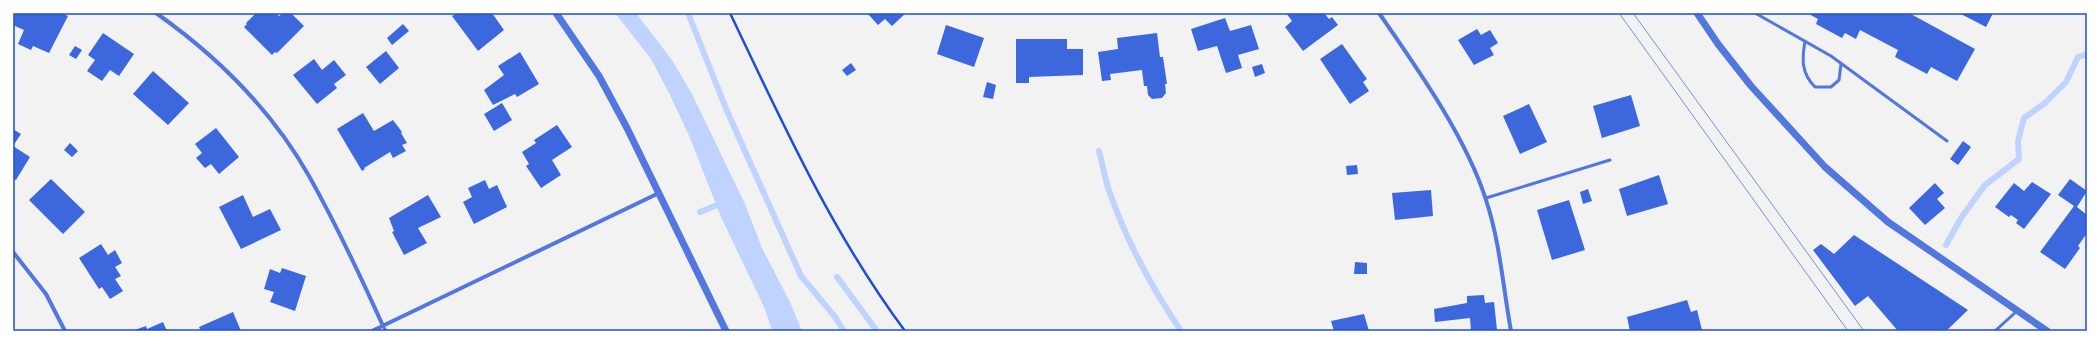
<svg xmlns="http://www.w3.org/2000/svg" width="2100" height="344" viewBox="0 0 2100 344" font-family="Roboto,sans-serif">
<style>
.water{fill:#bfd3fe}
.lines{fill:none;stroke-linecap:round;stroke-linejoin:round}
.stream{stroke:#bfd3fe;stroke-width:6}
.building{fill:#3d67dc}
.path{stroke:#1d4ed8;stroke-width:2.5}
.service{stroke:#5277de;stroke-width:3}
.minor{stroke:#5277de;stroke-width:4}
.tertiary{stroke:#5277de;stroke-width:7}
.tram{stroke:#7290e2;stroke-width:1}
.neatline{fill:none;stroke:#1d4ed8;stroke-width:1.5}
</style>
<rect width="100%" height="100%" fill="#f2f2f2"/>
<path class="water" d="M615 13H636L672 60 692 94 745 204 762 248 790 302 802 331H772L765 309 721 217 690 138 670 95 651 59Z"/>
<g class="lines">
<path class="stream" d="M688 13 727 111 801 276 835 317 844 331
M1099 151C1103 166 1105 181 1111 196 1128 244 1152 288 1181 331
M700 212 722 203
M1946 245 1961 218 1985 185 2019 159 2018 141 2024 118 2045 103 2066 82 2078 57 2087 54
M837 277 877 331"/>
</g>
<path class="building" d="M15 13H62L68 16 49 53 33 46 31 50 18 44 24 30 13 25Z
M256 13H276L279 16 283 13H291L304 26 277 53 275 52 272 55 244 27 247 24 246 23Z
M457 13H492L504 30 478 51 452 16Z
M870 13H906L892 26 885 19 878 25 868 14Z
M1286 13H1324L1329 19 1332 17 1338 25 1303 51 1285 27 1292 21Z
M1807 13H1909L1975 49 1957 81 1931 67 1927 74 1895 57 1898 50 1860 30 1856 39 1845 33 1842 38 1816 24 1818 19Z
M1959 13H1993L1986 27Z
M1225 18 1230 31 1251 25 1259 49 1238 55 1242 68 1226 73 1217 46 1198 51 1191 29Z
M403 24 409 31 392 45 387 38Z
M946 25 984 38 974 67 937 54Z
M1477 29 1481 35 1490 30 1498 43 1490 48 1494 55 1474 65 1458 40Z
M103 33 134 54 119 76 110 70 102 81 87 71 95 60 88 55Z
M1157 33 1160 57H1163L1167 84H1165L1166 93 1162 98 1152 99 1148 95 1147 86H1144L1142 70 1110 74 1111 80 1102 81 1098 52 1118 49 1117 38Z
M1016 39H1067V49H1083V75L1029 77V83H1016Z
M1342 44 1367 79 1363 82 1369 91 1350 104 1320 59Z
M75 46 82 50 76 59 69 55Z
M386 51 399 68 380 84 366 67Z
M520 52 539 84 517 97 515 94 493 105 484 90 504 75 498 66Z
M314 59 322 70 334 60 346 75 334 84 337 88 317 104 293 75Z
M851 63 856 70 847 76 842 70Z
M1262 64 1265 73 1255 77 1252 67Z
M153 71 189 103 168 125 133 94Z
M987 82 996 85 993 99 983 97Z
M1631 95 1640 126 1602 138 1593 106Z
M502 103 512 120 494 131 484 114Z
M1529 104 1547 142 1520 154 1503 116Z
M363 113 374 131 393 120 402 132 401 133 407 143 402 145 406 151 393 158 390 152 364 168 365 169 362 171 337 129Z
M557 125 572 147 552 160 561 175 541 188 526 166 529 164 522 152 536 143 534 140Z
M216 128 239 157 219 174 211 164 205 168 196 158 202 153 195 144Z
M13 129 21 134 13 146 30 157 16 180 13 179Z
M1963 141 1971 147 1958 165 1950 159Z
M70 143 78 151 72 157 64 150Z
M1357 165 1358 174 1347 175 1346 166Z
M1659 175 1668 204 1627 216 1619 189Z
M51 179 85 212 63 234 29 200Z
M2070 179 2087 191 2077 207 2087 215V233L2078 246 2080 248 2065 269 2040 252 2074 206 2058 195Z
M485 180 489 189 497 185 507 207 474 224 463 202 472 197 468 188Z
M2032 182 2051 194 2024 229 2016 223 2018 220 2011 215 2009 217 1995 207 2014 183 2024 191Z
M1935 183 1944 193 1937 199 1945 208 1925 225 1909 208Z
M1588 189 1592 201 1583 204 1580 192Z
M1431 190 1433 216 1395 220 1392 193Z
M243 195 253 217 270 209 281 230 241 249 219 207Z
M428 195 441 217 418 228 427 243 404 255 392 232 394 231 389 218Z
M1569 200 1585 250 1552 260 1537 210Z
M1854 235 1968 310 1946 331H1898L1868 296 1855 306 1813 250 1821 244 1834 254Z
M101 244 108 255 115 250 122 263 115 267 121 276 115 279 123 291 110 299 102 287 99 289 79 258Z
M1355 262 1367 263V274H1354Z
M282 268 306 276 295 311 270 302 274 292 264 289 270 269 280 273Z
M1484 295 1485 303 1494 302 1497 330 1471 331 1470 318 1435 322 1434 309 1467 303V296Z
M1687 300 1691 312 1697 310 1702 330 1630 331 1627 317Z
M233 312 241 331H201L199 327Z
M1364 314 1369 331H1334L1331 321Z
M163 322 167 331H132L146 326 147 329Z"/>
<g class="lines">
<path class="path" d="M730 13C782 122 832 233 905 331"/>
<path class="service" d="M1755 13 1831 56 1947 141
M1805 41C1802 59 1801 73 1815 87H1831L1839 80 1841 64
M1486 198 1610 160
M383 326 386 331
M1995 331 2017 311"/>
<path class="minor" d="M156 13C217 56 272 111 309 176 336 224 360 275 383 326
M1379 13C1417 68 1466 137 1486 200 1500 242 1503 287 1511 331
M13 252 46 294 65 331
M372 331 659 193"/>
<path class="tertiary" d="M556 13 599 76 627 128 726 331
M1697 13 1718 44 1751 86 1825 167 1888 222 2047 331"/>
<path class="tram" d="M1619 13 1848 331
M1633 13 1864 331"/>
</g>
<rect width="2100" height="344" fill="none" stroke="#ffffff" stroke-width="28"/>
<rect x="14" y="14" width="2072" height="316" class="neatline"/>
</svg>
